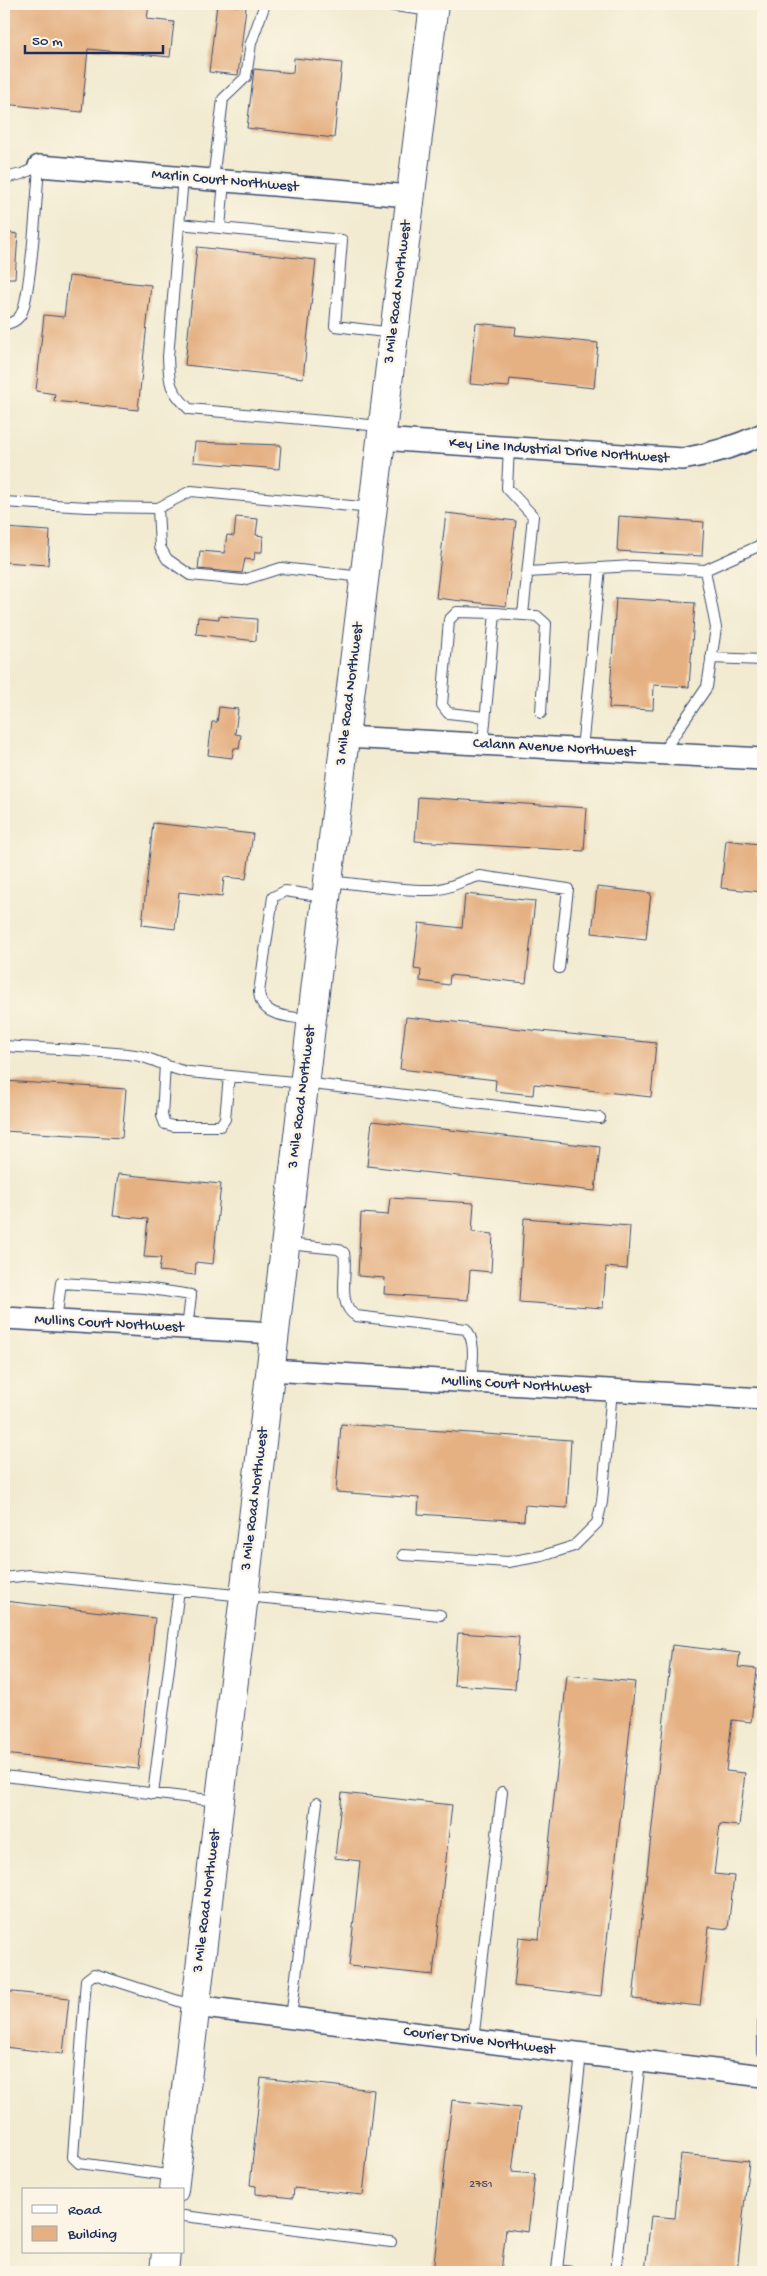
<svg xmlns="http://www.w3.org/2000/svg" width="767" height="2276" viewBox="0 0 767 2276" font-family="'Gochi Hand',sans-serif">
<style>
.building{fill:#e5b183}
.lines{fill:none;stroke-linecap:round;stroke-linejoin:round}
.service-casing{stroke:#3b4b6f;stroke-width:12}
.minor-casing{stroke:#3b4b6f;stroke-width:24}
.secondary-casing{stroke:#3b4b6f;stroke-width:30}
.service{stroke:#fff;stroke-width:10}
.minor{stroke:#fff;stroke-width:21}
.secondary{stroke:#fff;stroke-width:28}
.labels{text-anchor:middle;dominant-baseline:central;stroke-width:5;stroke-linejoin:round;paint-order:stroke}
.number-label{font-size:12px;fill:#4e5067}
.street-label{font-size:15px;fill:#1b2f5e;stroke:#fcf5e5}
</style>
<rect width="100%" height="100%" fill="#fcf5e5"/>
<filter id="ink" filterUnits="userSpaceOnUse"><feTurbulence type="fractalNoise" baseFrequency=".02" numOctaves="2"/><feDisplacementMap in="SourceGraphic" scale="10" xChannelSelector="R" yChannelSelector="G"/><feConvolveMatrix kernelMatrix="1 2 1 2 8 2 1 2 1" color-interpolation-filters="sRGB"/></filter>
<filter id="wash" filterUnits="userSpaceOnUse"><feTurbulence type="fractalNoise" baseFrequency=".0096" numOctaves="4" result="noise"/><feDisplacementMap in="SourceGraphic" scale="20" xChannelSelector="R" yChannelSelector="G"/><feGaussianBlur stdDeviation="1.12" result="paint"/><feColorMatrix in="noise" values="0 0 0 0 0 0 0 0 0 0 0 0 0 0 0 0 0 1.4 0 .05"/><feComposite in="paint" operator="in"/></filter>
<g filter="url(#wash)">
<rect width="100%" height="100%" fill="#f2ebd1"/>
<g id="blocks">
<path class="building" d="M4 4H149L147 19 174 22 170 57 88 49 82 112 4 104Z
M217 4 246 7 238 75 209 72Z
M294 58 342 63 334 138 247 128 254 69 293 73Z
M4 232 18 234 15 278H4Z
M197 247 316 260 303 378 185 365Z
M69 276 151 285 138 410 54 401 55 394 36 391 44 315 64 317Z
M476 323 516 327 515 335 598 343 594 388 510 379 509 387 470 384Z
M195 442 281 445 279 469 193 462Z
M446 513 516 521 506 606 436 598Z
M619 516 704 522 702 556 617 551Z
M236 517 258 519 256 535 263 536 262 552H255L254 560 245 559 242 573 198 569 200 551 224 553 227 535 234 536Z
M4 528 50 531 48 565 4 562Z
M616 598 695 603 689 687 654 685 653 710 609 708Z
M219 616 257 619 256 641 196 634 198 617 219 619Z
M219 707 238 709 235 734 241 735 239 749 234 748 232 758 208 755 212 722H217Z
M418 797 587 808 584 851 415 841Z
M153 823 253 834 246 879 224 877 222 897 179 892 175 929 142 925Z
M726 840 758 844 757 856H763V892L721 888Z
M597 887 651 893 646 939 592 933Z
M465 894 535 901 526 983 450 975 449 985 420 981 421 970 414 969 419 923 462 928Z
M406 1017 656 1043 651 1097 534 1084 533 1095 495 1091 496 1080 400 1069Z
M4 1081 126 1089 122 1138 4 1131Z
M372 1121 600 1147 595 1191 367 1166Z
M118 1174 221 1184 213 1264 196 1262 195 1275 159 1271 161 1258 144 1257 148 1219 113 1216Z
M390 1198 474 1203 472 1232 493 1234 491 1272 470 1270 468 1300 384 1294 385 1278 358 1276 361 1213 388 1215Z
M524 1218 630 1226 627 1269 606 1267 603 1308 519 1302Z
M341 1424 571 1440 567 1508 525 1505 524 1521 418 1514 419 1498 336 1492Z
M4 1601 155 1618 138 1769 4 1754Z
M458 1633 519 1637 515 1689 454 1685Z
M672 1645 740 1653 738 1667 757 1669 751 1722 732 1720 726 1771 745 1773 739 1826 720 1824 714 1874 734 1876 728 1929 709 1927 700 2006 633 1999Z
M567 1675 635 1682 601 1996 514 1986 519 1937 539 1939Z
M342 1793 452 1805 433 1975 349 1966 360 1861 335 1858Z
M4 1991 69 1998 63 2054 4 2047Z
M261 2078 374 2090 363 2195 294 2188 293 2198 256 2194V2186L250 2185Z
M452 2100 520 2108 512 2172 535 2174 528 2232 506 2229 501 2272H433Z
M681 2154 749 2161 737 2272H645L651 2216 675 2218Z"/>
</g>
</g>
<g filter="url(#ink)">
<use href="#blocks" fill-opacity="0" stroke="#3b4b6f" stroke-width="1"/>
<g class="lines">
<g class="service-casing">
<path id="service" d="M380 4 431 11
M183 177 168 357C169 384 169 389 189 409L381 426
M4 178 22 174 39 166
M213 180 223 99 246 77 251 43 265 4
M179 224 342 240 335 326 393 333
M220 228 224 181
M4 324C10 324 16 321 20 316 31 301 37 191 39 166
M509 447 507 488 533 516 523 615
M4 502 87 507 158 508 191 491 372 508
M158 508 160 547 167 559 190 575 243 580 281 568 363 577
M528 572 633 566 705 570 763 544
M711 658 763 660
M485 717 448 713 442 705 449 620 457 612 495 613
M483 744 495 613 537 616 546 624 541 713
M582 749 600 568
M662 753 707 687 716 628 705 570
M329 881C362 884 400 891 432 890 449 890 463 879 480 876L568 889 559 968
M310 1020C290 1016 261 1018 259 992L273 897 285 891 325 897
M4 1046C47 1049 91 1050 135 1055 154 1058 170 1070 189 1072L304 1083 600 1118
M165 1064 162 1116 165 1124 173 1126H220L225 1119 229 1076
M287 1244 338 1249 344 1253C348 1273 336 1304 356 1316L466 1329C477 1343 472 1365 471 1382
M56 1321 61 1283 145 1288 191 1295 187 1329
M403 1555 508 1562 542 1556 574 1546 597 1523 602 1502 612 1390
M4 1578 30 1575 440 1615
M4 1776 218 1801
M153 1794 179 1589
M291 2018 317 1803
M763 2023V2052
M473 2041 502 1792
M175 2176 79 2163 73 2157 86 1980 94 1974 194 2006
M184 2216 391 2242
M573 2272 557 2270 581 2054
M616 2272 640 2061"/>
</g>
<g class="minor-casing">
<path id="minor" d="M39 166 410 196
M380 439 683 459C712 454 737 446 763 434
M345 737 763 759
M4 1318 274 1333
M270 1370 763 1399
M195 2006 763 2076"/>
</g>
<g class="secondary-casing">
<path id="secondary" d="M174 2190 345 737 434 4
M164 2272 166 2252"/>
</g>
<use href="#service" class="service"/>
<use href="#minor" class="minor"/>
<use href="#secondary" class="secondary"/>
</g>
</g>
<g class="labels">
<g class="number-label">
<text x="481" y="2185">2751</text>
</g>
<g class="street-label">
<text transform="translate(225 181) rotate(5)">Marlin Court Northwest</text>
<text transform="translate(398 292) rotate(-83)">3 Mile Road Northwest</text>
<text transform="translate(559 451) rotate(4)">Key Line Industrial Drive Northwest</text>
<text transform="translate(350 694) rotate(-83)">3 Mile Road Northwest</text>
<text transform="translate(554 748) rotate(3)">Calann Avenue Northwest</text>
<text transform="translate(302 1097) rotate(-83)">3 Mile Road Northwest</text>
<text transform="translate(109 1324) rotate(3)">Mullins Court Northwest</text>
<text transform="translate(516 1385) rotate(3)">Mullins Court Northwest</text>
<text transform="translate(255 1499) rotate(-83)">3 Mile Road Northwest</text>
<text transform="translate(207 1901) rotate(-83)">3 Mile Road Northwest</text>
<text transform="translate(479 2041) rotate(7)">Courier Drive Northwest</text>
</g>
</g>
<rect width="767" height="2276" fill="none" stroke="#fcf5e5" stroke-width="20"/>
<rect x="22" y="2188" width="162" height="65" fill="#fcf5e5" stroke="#a2a6af"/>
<rect x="32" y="2205" width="25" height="8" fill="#ffffff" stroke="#a2a6af"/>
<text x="68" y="2214" font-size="15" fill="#1b2f5e">Road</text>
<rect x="32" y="2226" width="25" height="15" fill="#e5b183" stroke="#a2a6af"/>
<text x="68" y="2238" font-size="15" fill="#1b2f5e">Building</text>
<path d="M25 45v8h138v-8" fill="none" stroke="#1b2f5e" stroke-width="2.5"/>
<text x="32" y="45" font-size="15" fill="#1b2f5e" stroke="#fcf5e5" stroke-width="4" paint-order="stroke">50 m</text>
</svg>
